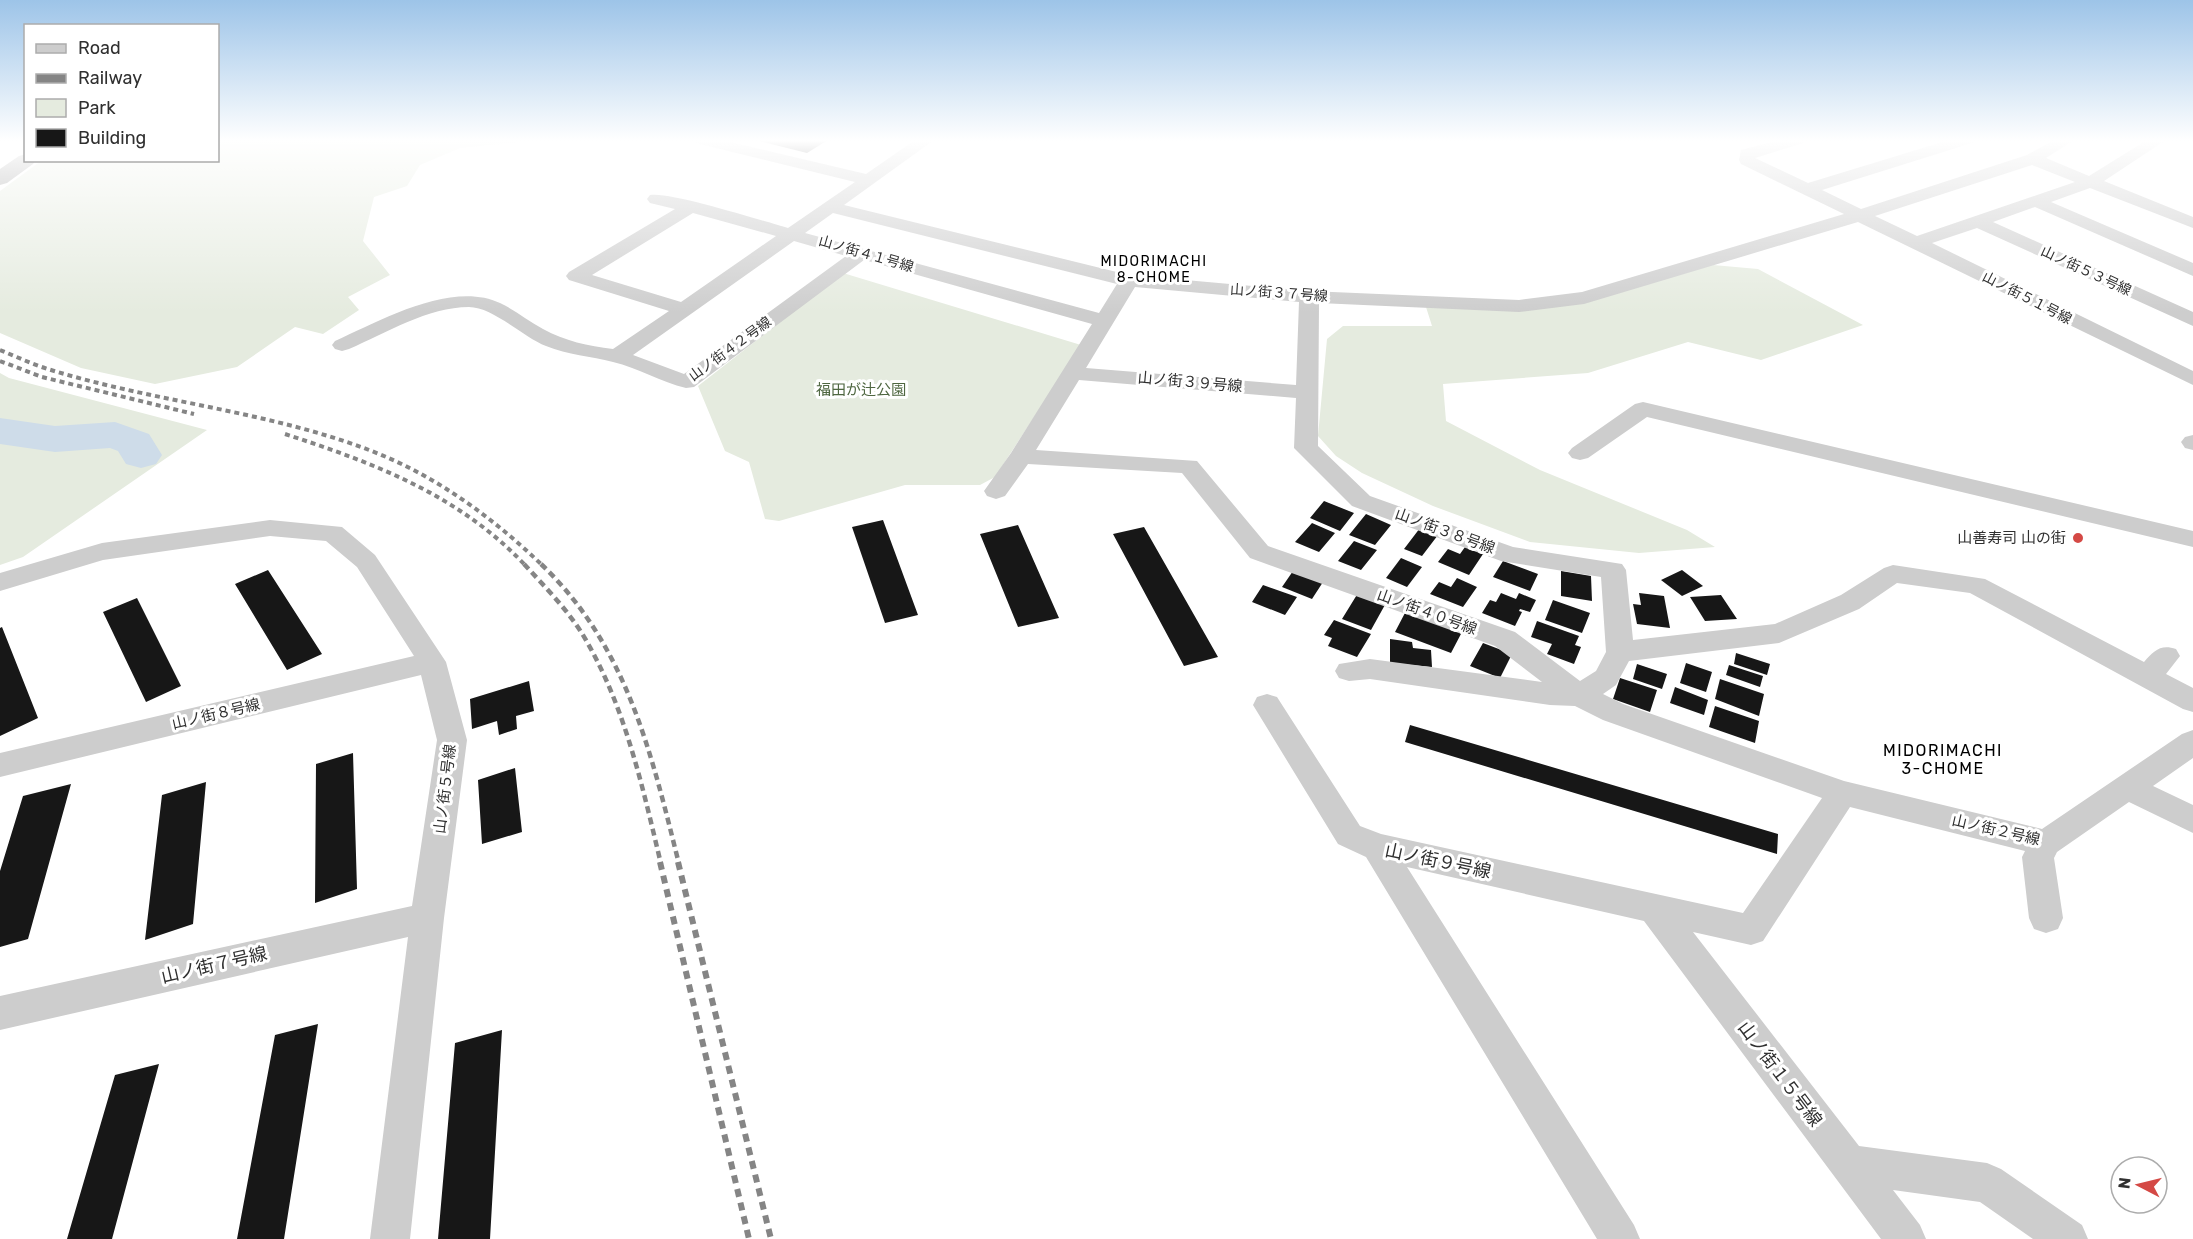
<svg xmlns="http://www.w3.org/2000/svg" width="2193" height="1239" viewBox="0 0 2193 1239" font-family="Rubik,'Noto Sans JP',sans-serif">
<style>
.green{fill:#e5ebdf}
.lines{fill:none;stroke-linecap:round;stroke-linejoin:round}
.river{fill:#cedce9;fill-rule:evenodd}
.building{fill:#171717}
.minor{fill:#cdcdcd;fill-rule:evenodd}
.highway{fill:#979797;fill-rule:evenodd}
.rail-far2{stroke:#858585;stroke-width:4;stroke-dasharray:5 4;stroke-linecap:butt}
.rail-far1{stroke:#858585;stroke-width:4.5;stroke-dasharray:7 4.5;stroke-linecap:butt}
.rail{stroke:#858585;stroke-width:6;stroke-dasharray:8 6;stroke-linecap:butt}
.poi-dot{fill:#d44945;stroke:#fff;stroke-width:2}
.labels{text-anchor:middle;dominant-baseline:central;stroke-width:6;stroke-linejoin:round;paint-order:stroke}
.far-street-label{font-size:14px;fill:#303030;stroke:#fff}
.far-neighbourhood-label{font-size:14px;letter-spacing:1.5px;fill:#000;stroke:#fff}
.street-label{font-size:15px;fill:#303030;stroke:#fff}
.park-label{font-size:15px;fill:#4f6741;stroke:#fff}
.poi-label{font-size:15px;fill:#303030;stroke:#fff;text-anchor:end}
.neighbourhood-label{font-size:16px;letter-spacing:1.5px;fill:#000;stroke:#fff}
.near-street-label{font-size:18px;fill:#303030;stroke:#fff}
</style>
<rect width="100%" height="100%" fill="#fff"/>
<path class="green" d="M218 140H539L460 148 420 165 407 186 374 197 363 241 390 275 348 297 359 310 323 334 295 327 237 367 155 384 81 368 0 333V191L41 161 218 160Z
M1713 265 1758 269 1863 325 1761 360 1688 342 1588 373 1443 384 1446 421 1540 470 1687 530 1715 547 1639 553 1530 542 1433 506 1362 473 1336 456 1318 436 1327 339 1343 326H1432L1426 307 1534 308Z
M843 273 1081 345 995 477 980 485H905L779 521 765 519 749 462 725 451 698 386Z
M0 373 9 378 207 430 23 557 0 565Z"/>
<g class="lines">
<path class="river" d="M0 418 55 426 115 422 149 434 162 455 156 464 141 468 126 464 118 451 110 448 55 452 0 444Z"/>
</g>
<path class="building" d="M755 140H828L807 153Z
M1324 501 1354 513 1340 531 1310 518Z
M1366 514 1391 525 1375 545 1349 535Z
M883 520 918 615 885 623 852 527Z
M1312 523 1335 533 1319 552 1295 542Z
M1018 525 1059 618 1018 627 980 534Z
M1144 527 1218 657 1184 666 1113 534Z
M1420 528 1438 535 1422 556 1404 549Z
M1354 541 1377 550 1361 570 1338 561Z
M1465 547 1483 554 1469 575 1438 562 1448 549 1460 554Z
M1401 558 1422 567 1407 587 1386 578Z
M1503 561 1538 574 1530 591 1493 577Z
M268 570 322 654 287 670 235 584Z
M1682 570 1703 586 1682 596 1661 580Z
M1293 571 1323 582 1312 599 1282 587Z
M1561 571 1591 576 1592 601 1561 596Z
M1457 578 1477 587 1463 607 1430 594 1439 582 1451 587Z
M1263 585 1297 597 1285 615 1252 602Z
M1358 593 1386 603 1371 630 1342 619Z
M1501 593 1516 599 1519 593 1536 600 1530 612 1520 609 1519 611 1522 612 1515 626 1482 613 1490 600 1496 602Z
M1639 593 1664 596 1670 628 1637 624 1633 604 1641 605Z
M1721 595 1737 619 1705 621 1690 597Z
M137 598 181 686 146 702 103 612Z
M1553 600 1590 613 1582 633 1545 620Z
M1406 611 1462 632 1451 653 1395 632Z
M1334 620 1371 634 1357 657 1328 646 1332 638 1324 635Z
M1537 621 1579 636 1575 645 1581 647 1574 664 1547 654 1552 644 1531 637Z
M2 627 38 718 0 736V628Z
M1390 639 1412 642 1413 648 1431 650 1432 667 1390 663Z
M1483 643 1512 654 1500 678 1470 666Z
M1736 653 1770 664 1767 675 1734 664Z
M1686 663 1712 672 1706 692 1680 683Z
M1637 664 1667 674 1662 689 1633 679Z
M1729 665 1763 676 1760 687 1726 675Z
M1620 678 1657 690 1650 712 1613 699Z
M1720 679 1764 694 1759 716 1715 699Z
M529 681 534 711 516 716 517 729 499 735 497 721 472 729 470 699Z
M1675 687 1708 700 1704 715 1670 703Z
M1715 706 1759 721 1755 743 1709 727Z
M1410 725 1778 834 1777 854 1405 742Z
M353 753 357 889 315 903 316 764Z
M515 768 522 832 482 844 478 780Z
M206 782 193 924 145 940 162 795Z
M71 784 28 939 0 947V871L23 796Z
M318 1024 284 1239H237L275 1035Z
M502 1030 490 1239H438L455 1043Z
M159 1064 112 1239H67L115 1075Z"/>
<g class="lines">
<path class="minor" d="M694 140H722L866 174 915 140H934L844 205 1129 275 1309 291 1519 300 1582 292 1844 214 1741 164 1739 160 1741 150 1779 140H1805L1803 143 1755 158 1808 183 1949 140H1974L1972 143 1822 190 1861 209 2027 155 2054 140H2074L2046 158 2089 176 2147 140H2166L2104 181 2193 217V228L2090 188 2051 202 2193 263V276L2035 207 1993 222 2193 312V326L1977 228 1932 243 2193 371V385L1858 222 1584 304 1519 312 1319 303 1318 446 1370 496 1513 547 1622 564 1626 570 1633 640 1775 624 1841 595 1884 568 1893 565 1985 579 2144 662C2154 651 2160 644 2176 649L2180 656 2166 674 2193 688V712L2183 709 1970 593 1897 583 1859 609 1779 643 1629 661 1616 685 1603 694 1623 704 1844 781 2042 829 2182 734 2193 730V758L2153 786 2193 805V833L2129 802 2057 852 2054 858 2063 918 2058 929 2046 933 2034 929 2029 918 2022 857 2025 851 1850 807 1763 941 1751 945 1693 932 1859 1146 1987 1163 2001 1169 2082 1225 2088 1239H2033L1980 1202 1893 1190 1920 1225 1926 1239H1881L1644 921 1407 867 1634 1225 1640 1239H1597L1366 857 1338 844 1253 705 1257 697 1267 694 1277 697 1360 826 1381 834 1743 913 1822 798 1603 720 1575 706 1550 705 1370 679 1349 681 1339 678 1335 671 1339 664 1370 659 1542 682 1495 646 1250 558 1182 473 1028 464 1005 496 996 499 987 496 984 491 1011 453 1092 324 864 260 694 387 686 388C661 382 638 368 613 362 591 356 568 355 546 346 523 337 493 307 469 307 428 307 386 333 349 349L342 351 335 349 332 345 335 341C379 321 452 280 500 303 515 310 528 321 543 329 565 341 588 346 613 349L669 311 569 280 566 276 569 272 675 209 650 203 647 199 650 195C669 191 763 221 788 228L855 182 696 143ZM2032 165 2075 182 1917 236 1875 216ZM693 213 776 236 681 302 592 275ZM833 213 1117 284 1099 313 805 233ZM794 241 846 256 684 374 633 355ZM1135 287 1299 302 1296 385 1086 368ZM1079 380 1296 398 1294 448 1352 506 1501 561 1601 577 1606 652 1596 671 1580 681 1515 632 1268 546 1197 461 1036 450Z
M1643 402 2193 531V547L1647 417 1588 458 1580 460 1572 458 1568 453 1572 448 1635 404Z
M2193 435V450L2185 448 2181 442 2185 437Z
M270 520 342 527 375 555 446 662 467 740 444 918 410 1239H370L408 937 0 1030V996L412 906 437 740 421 675 0 777V753L414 656 357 567 326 541 270 536 103 560 0 591V573L102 543Z"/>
<path class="highway" d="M26 154V160H36L33 164 7 183 0 185V169L19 156Z"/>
<path class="rail-far2" d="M0 350C17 357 34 365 51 370 155 402 267 411 369 450 435 475 492 517 542 565
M0 361 42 377 194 414
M285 434C374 463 459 495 525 565"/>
<path class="rail-far1" d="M524 564C546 588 571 613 587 642 626 710 643 789 661 864
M541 564C627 646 651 752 679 864"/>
<path class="rail" d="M660 862 749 1239
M678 862 771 1239"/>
</g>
<linearGradient id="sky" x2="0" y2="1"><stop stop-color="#9dc4e8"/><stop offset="0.45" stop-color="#fff"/><stop offset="1" stop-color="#fff" stop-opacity="0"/></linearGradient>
<rect width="2193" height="313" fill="url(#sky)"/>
<circle class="poi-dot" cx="2078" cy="538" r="6"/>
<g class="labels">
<g class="far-street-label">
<text transform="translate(866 254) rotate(16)">山ノ街４１号線</text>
<text transform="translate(2086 271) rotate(25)">山ノ街５３号線</text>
<text transform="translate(1279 293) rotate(4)">山ノ街３７号線</text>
<text transform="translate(2027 298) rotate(27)">山ノ街５１号線</text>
<text transform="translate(730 349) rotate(-36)">山ノ街４２号線</text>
</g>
<g class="far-neighbourhood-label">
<text x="1154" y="261">MIDORIMACHI<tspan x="1154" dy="16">8-CHOME</tspan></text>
</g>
<g class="street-label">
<text transform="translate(1190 382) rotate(5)">山ノ街３９号線</text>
<text transform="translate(1445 531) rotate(20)">山ノ街３８号線</text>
<text transform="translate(1427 612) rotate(20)">山ノ街４０号線</text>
<text transform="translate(216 714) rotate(-13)">山ノ街８号線</text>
<text transform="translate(445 789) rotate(-83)">山ノ街５号線</text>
<text transform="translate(1996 830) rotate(13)">山ノ街２号線</text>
</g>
<g class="park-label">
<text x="861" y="390">福田が辻公園</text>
</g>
<g class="poi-label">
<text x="2066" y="538">山善寿司 山の街</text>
</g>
<g class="neighbourhood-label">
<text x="1943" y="750">MIDORIMACHI<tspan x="1943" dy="18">3-CHOME</tspan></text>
</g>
<g class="near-street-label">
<text transform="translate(1438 861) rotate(12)">山ノ街９号線</text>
<text transform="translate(214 965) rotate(-13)">山ノ街７号線</text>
<text transform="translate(1780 1074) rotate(53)">山ノ街１５号線</text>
</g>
</g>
<rect x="24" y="24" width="195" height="138" fill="#ffffff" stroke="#acacac" stroke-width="1.5"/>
<rect x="36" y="44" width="30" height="9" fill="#cdcdcd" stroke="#acacac" stroke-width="1.5"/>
<text x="78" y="54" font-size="18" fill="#303030">Road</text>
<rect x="36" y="74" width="30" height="9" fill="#858585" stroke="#acacac" stroke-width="1.5"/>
<text x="78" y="84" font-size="18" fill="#303030">Railway</text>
<rect x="36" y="99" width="30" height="18" fill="#e5ebdf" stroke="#acacac" stroke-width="1.5"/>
<text x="78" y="114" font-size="18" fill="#303030">Park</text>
<rect x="36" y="129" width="30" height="18" fill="#171717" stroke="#acacac" stroke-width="1.5"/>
<text x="78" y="144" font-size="18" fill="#303030">Building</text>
<g transform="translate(2139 1185) rotate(277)"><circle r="28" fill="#ffffff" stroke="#acacac" stroke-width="1.5"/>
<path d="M0-4.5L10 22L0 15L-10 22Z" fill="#d44945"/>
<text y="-9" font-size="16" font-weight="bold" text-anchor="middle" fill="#303030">N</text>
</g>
</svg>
